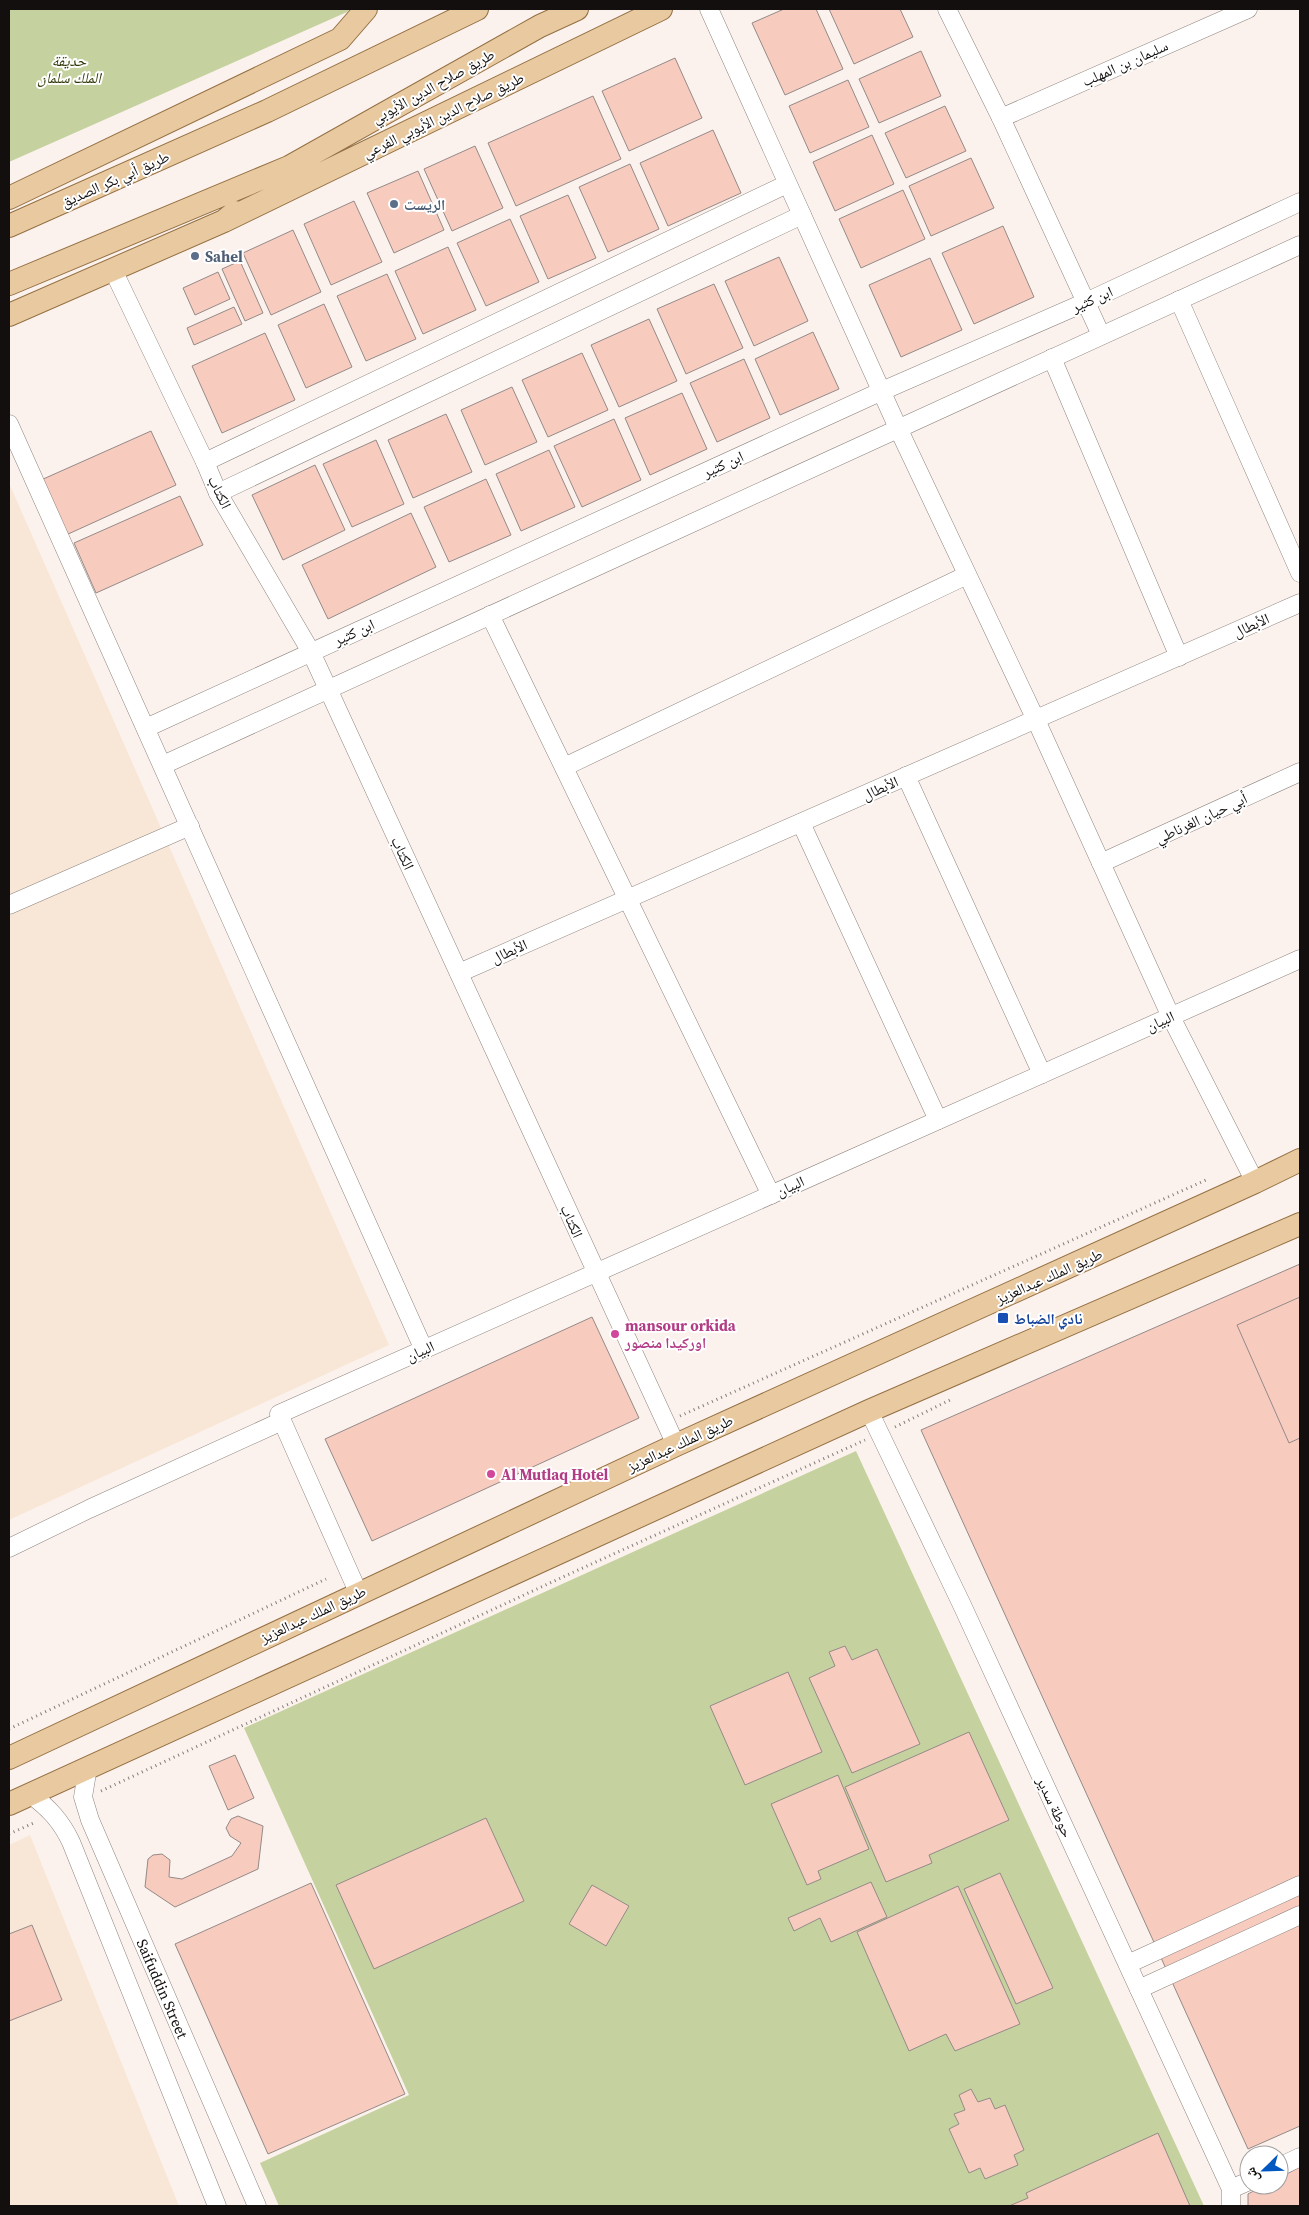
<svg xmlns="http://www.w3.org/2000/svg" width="1309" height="2215" viewBox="0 0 1309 2215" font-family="'Source Serif 4','Noto Naskh Arabic',serif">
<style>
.commercial{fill:#f8e7d6}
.green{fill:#c5d29f}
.building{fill:#f8cbbf;stroke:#948a87}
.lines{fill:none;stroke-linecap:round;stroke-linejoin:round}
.minor-casing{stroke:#8d847f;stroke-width:19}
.major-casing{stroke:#947044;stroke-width:24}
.path{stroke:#837d7a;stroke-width:3;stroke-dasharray:1 4;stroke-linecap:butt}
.minor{stroke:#fff;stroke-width:18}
.major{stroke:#e9c9a0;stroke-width:22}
.service-dot{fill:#5c6f8a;stroke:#fff;stroke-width:2}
.transit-dot{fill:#1a4fb4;stroke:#fff;stroke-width:2}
.hotel-dot{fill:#d1479c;stroke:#fff;stroke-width:2}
.labels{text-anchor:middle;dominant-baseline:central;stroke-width:4;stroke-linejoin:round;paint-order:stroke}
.park-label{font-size:15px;font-style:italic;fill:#2e3703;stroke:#fff}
.street-label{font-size:15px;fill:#120f0e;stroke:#fff}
.service-label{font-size:15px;font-weight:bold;fill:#4e5e75;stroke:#fff;text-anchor:start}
.transit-label{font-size:15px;font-weight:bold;fill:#164399;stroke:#fff;text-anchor:start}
.hotel-label{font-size:15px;font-weight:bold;fill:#b23c85;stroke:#fff;text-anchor:start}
</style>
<rect width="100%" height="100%" fill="#fcf2ed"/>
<path class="commercial" d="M9 483 389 1345 9 1520Z
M30 1835 179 2206H9V1845Z"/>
<path class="green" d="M9 9H350L347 12 9 162Z
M856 1451 1204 2206H279L260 2163 409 2095 244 1728Z"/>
<path class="building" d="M784 9H816L843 69 785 95 752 23Z
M829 9H900L913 37 854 64Z
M921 51 941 96 879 123 859 79Z
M675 58 702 118 629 151 602 91Z
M848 80 869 127 810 153 789 106Z
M593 96 621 159 516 206 488 143Z
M945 106 966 151 906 178 885 133Z
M713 130 741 193 668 226 640 163Z
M872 135 894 184 835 211 813 162Z
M475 146 503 208 452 231 424 169Z
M971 158 994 208 931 236 909 186Z
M630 164 659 229 608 252 579 187Z
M418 171 444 230 394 253 367 193Z
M903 190 925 239 861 268 839 219Z
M568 195 596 258 548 279 520 216Z
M354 201 382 262 331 285 304 224Z
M510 219 539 282 486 306 457 243Z
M1003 226 1034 297 974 324 942 253Z
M293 230 321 292 271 315 243 253Z
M448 247 476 310 423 334 395 271Z
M779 257 808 321 754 346 725 281Z
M930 258 962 330 901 357 869 285Z
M240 261 263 313 245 321 222 269Z
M218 272 230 299 195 315 183 288Z
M387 274 416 339 366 361 337 296Z
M714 284 743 348 686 374 657 309Z
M324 304 352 367 306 388 278 325Z
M234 307 242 324 194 345 187 328Z
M649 319 677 381 619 407 591 345Z
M813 332 839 389 780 415 755 359Z
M265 333 295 400 222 433 192 366Z
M582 353 608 410 548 437 522 380Z
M744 359 770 418 717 442 690 383Z
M512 387 537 442 485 465 461 410Z
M682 393 707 449 650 475 625 418Z
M446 414 472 472 413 498 388 440Z
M614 419 641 480 582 507 554 446Z
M151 431 176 485 66 535 41 480Z
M376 440 404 504 352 527 323 464Z
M549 450 575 507 521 531 496 474Z
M315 465 345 530 283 560 252 495Z
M486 479 511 535 449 562 424 507Z
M180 496 203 545 96 593 74 543Z
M411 513 436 567 328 619 302 565Z
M1300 1264V2126L1248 2149 921 1430Z
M1300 1297V1438L1289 1443 1237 1325Z
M592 1317 639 1418 372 1541 325 1439Z
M845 1646 852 1660 877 1649 920 1744 852 1773 809 1678 835 1666 829 1652Z
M788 1672 822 1752 745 1785 710 1706Z
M969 1732 1009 1820 929 1855 932 1863 886 1882 845 1787Z
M235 1755 254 1798 228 1810 209 1766Z
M838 1775 869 1849 818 1871 821 1879 807 1885 771 1804Z
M238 1816 263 1826 258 1869 175 1907 145 1887 148 1859 153 1855 162 1854 170 1860 169 1877 182 1879 232 1856 241 1843 230 1836 226 1828 231 1819Z
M486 1818 524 1901 374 1969 336 1885Z
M1000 1873 1053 1988 1016 2004 964 1889Z
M871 1882 887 1917 831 1942 820 1918 794 1931 788 1918Z
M311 1883 405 2094 268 2154 175 1944Z
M592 1885 629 1906 606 1946 569 1924Z
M958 1886 1020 2024 955 2051 946 2034 909 2051 857 1932Z
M32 1925 62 2000 9 2021V1934Z
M971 2089 978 2102 990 2098 995 2109 1005 2105 1024 2150 1014 2155 1018 2165 985 2179 980 2168 969 2173 949 2129 959 2124 954 2114 965 2110 959 2095Z
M1158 2133 1190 2206H1009L1028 2198 1026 2193Z
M1300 2167V2206H1248V2194L1265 2185H1279V2178Z"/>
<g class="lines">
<g class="minor-casing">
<g id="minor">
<path d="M709 9 898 428 1036 720 1171 1017 1255 1182"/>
<path d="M947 9 1001 118 1101 335"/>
<path d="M1001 118 1248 9"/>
<path d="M113 270 205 462 218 493 311 652 676 1445"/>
<path d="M1179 300 1300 573"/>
<path d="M1052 358 1179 657"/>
<path d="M9 424 424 1350"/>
<path d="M205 462 787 184"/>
<path d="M218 493 802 215"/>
<path d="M490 615 771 1195"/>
<path d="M146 728 882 391 1086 302 1300 202"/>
<path d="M163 765 1300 245"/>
<path d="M564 767 967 575"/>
<path d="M906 776 1042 1074"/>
<path d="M801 823 938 1120"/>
<path d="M1101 863 1300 772"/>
<path d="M9 905 190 826"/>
<path d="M459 973 1300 603"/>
<path d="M869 1411 962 1605 1231 2189V2206"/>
<path d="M9 1548 89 1509 282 1421"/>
<path d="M358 1592 279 1414 1300 959"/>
<path id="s1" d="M88 1767 83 1797 90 1820 257 2206"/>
<path d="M30 1794C49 1808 61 1821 71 1842L217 2206"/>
<path d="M1128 1964 1300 1885"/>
<path d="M1139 1989 1300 1915"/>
<path d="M1279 2167 1300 2157"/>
<path d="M1231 2189 1249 2181"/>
</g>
</g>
<g class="major-casing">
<path id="major" d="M9 198 340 39 366 9
M224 221 661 9
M9 226 267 111 477 9
M9 284 289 167 540 26 577 9
M9 315 224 221 235 212
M9 1758 676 1445 1255 1182 1300 1160
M9 1804 869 1411 1300 1224"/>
</g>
<path class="path" d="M680 1416 1206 1180
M895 1427 952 1399
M9 1729 326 1579
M101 1791 565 1576 865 1440
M9 1834 36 1822"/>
<use href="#minor" class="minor"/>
<use href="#major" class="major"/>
</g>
<g class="service-dot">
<circle cx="394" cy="204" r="5"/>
<circle cx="195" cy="256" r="5"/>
</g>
<rect class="transit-dot" x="997" y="1312" width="12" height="12" rx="2.5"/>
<g class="hotel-dot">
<circle cx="615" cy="1334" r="5"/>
<circle cx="491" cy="1474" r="5"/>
</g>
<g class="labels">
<g class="park-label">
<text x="69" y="60">حديقة<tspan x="69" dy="17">الملك سلمان</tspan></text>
</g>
<g class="street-label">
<text transform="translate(1125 63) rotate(-24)">سليمان بن المهلب</text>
<text transform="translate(433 86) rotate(-29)">طريق صلاح الدين الأيوبي</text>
<text transform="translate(443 115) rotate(-26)">طريق صلاح الدين الأيوبي الفرعي</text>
<text transform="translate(115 179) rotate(-24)">طريق أبي بكر الصديق</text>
<text transform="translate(1092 299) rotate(-24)">ابن كثير</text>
<text transform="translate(723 464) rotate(-25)">ابن كثير</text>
<text transform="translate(220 492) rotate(64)">الكتاب</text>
<text transform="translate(1251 625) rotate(-24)">الأبطال</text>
<text transform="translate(354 632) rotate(-25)">ابن كثير</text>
<text transform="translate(880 788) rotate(-24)">الأبطال</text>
<text transform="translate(1201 818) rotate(-25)">أبي حيان الغرناطي</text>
<text transform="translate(403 853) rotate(65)">الكتاب</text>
<text transform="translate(509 951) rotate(-24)">الأبطال</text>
<text transform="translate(1160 1021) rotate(-24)">البيان</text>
<text transform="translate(790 1186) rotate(-24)">البيان</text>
<text transform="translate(572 1221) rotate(66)">الكتاب</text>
<text transform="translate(1049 1276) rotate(-24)">طريق الملك عبدالعزيز</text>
<text transform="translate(420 1351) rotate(-24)">البيان</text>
<text transform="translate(680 1443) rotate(-25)">طريق الملك عبدالعزيز</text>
<text transform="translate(313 1614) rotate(-25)">طريق الملك عبدالعزيز</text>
<text transform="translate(1055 1807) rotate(65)">حوطة سدير</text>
<text stroke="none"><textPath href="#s1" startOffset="238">Saifuddin Street</textPath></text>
</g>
<g class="service-label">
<text x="404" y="204">الريست</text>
<text x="205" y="256">Sahel</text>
</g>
<g class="transit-label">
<text x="1014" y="1318">نادي الضباط</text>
</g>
<g class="hotel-label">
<text x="625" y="1325">mansour orkida<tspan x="625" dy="17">اوركيدا منصور</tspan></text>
<text x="501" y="1474">Al Mutlaq Hotel</text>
</g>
</g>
<rect width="1309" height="2215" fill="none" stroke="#120f0e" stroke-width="20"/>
<g transform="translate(1264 2170) rotate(247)"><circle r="24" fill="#ffffff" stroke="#a09f9f"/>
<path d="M0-4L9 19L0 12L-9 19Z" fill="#0257c1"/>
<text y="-8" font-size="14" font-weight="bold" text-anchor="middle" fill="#120f0e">ش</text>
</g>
</svg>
